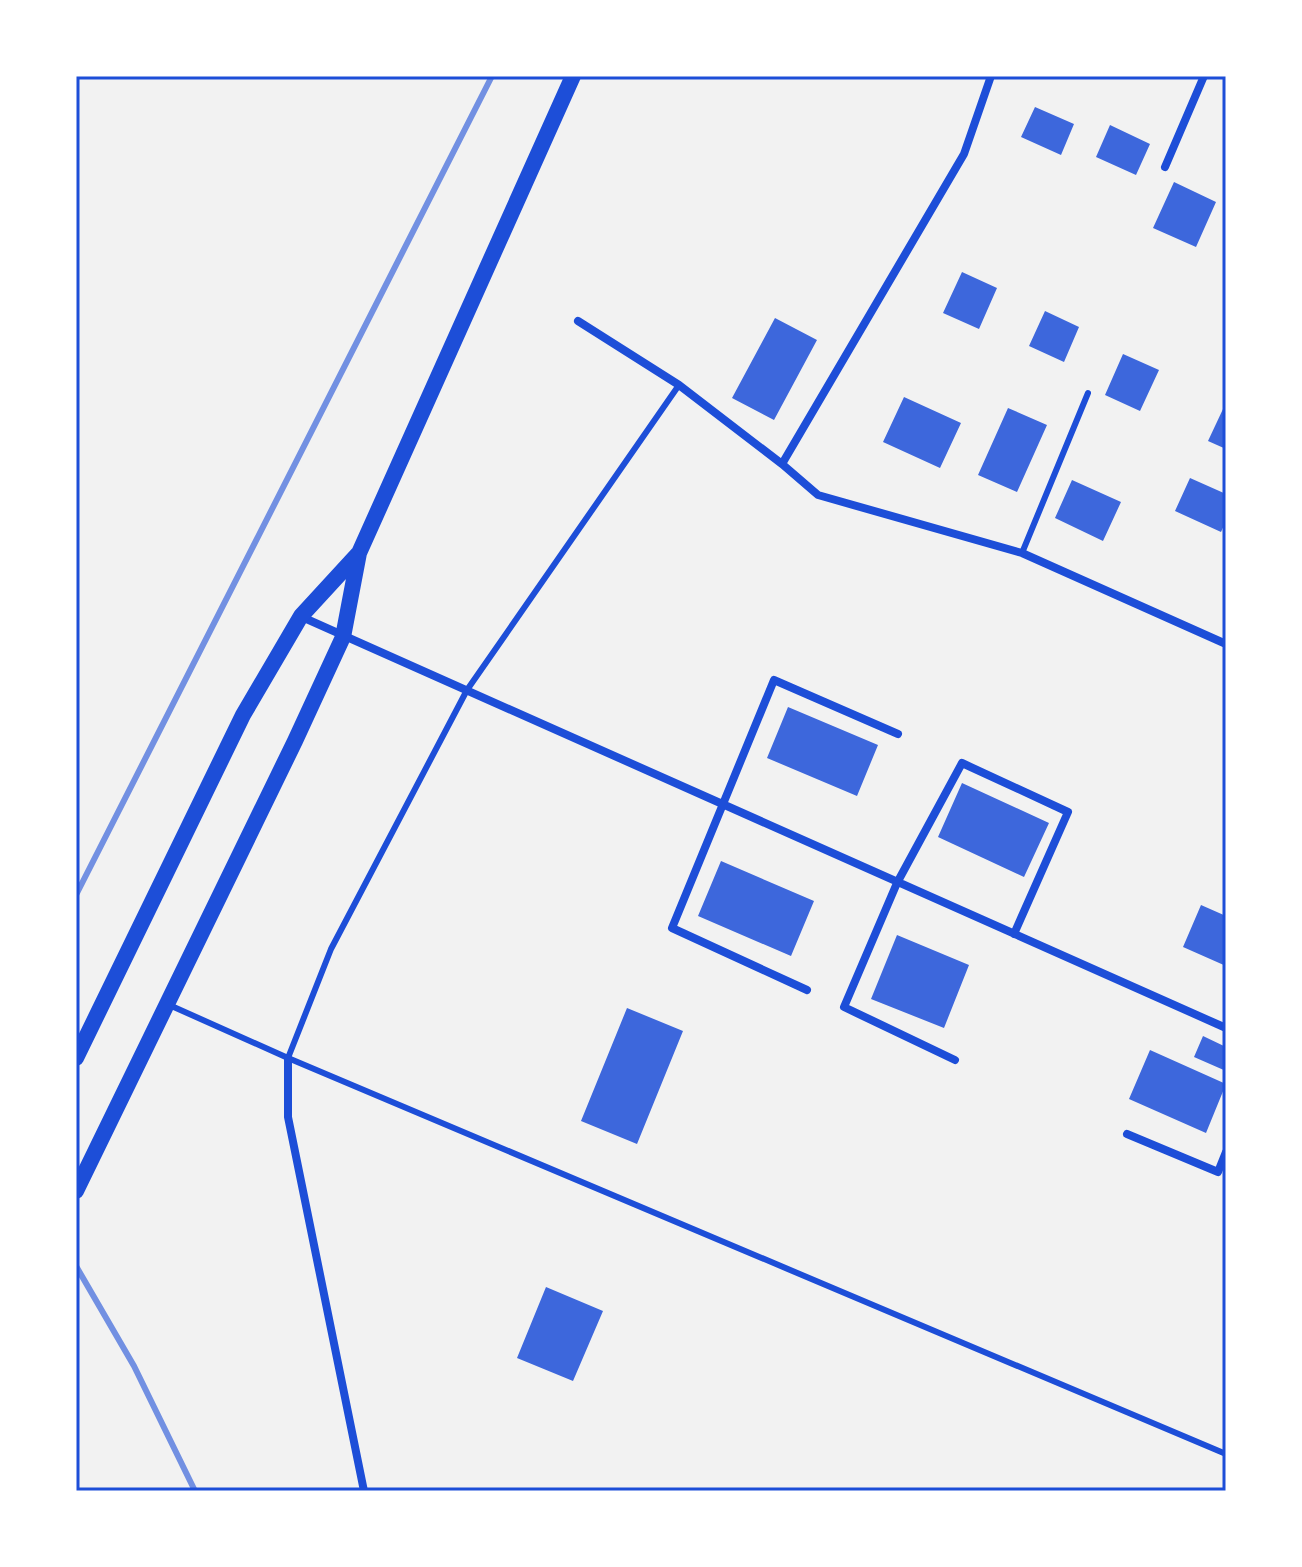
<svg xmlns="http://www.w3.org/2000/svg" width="1302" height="1567" viewBox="0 0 1302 1567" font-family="'PT Sans',sans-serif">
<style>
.building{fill:#3d67dc}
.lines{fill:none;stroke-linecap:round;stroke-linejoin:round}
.service{stroke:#1d4ed8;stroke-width:6}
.minor{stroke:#1d4ed8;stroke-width:8}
.secondary{stroke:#1d4ed8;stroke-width:16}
.rail{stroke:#7290e2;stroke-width:6}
.neatline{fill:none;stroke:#1d4ed8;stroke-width:3}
</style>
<rect width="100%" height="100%" fill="#f2f2f2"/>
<path class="building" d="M1035 107 1074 124 1061 155 1021 137Z
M1110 125 1150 144 1136 175 1096 157Z
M1174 182 1216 202 1196 247 1153 228Z
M962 272 997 288 979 329 943 313Z
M1045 311 1079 327 1064 362 1029 346Z
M775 318 817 340 774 420 732 398Z
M1123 354 1159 370 1140 411 1105 395Z
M904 397 961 423 940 468 883 442Z
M1008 408 1047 425 1017 492 978 475Z
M1223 409 1226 411V449L1208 441Z
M1190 478 1226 494V521L1221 532 1175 511Z
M1072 480 1121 502 1103 541 1055 518Z
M788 707 878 745 857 796 767 758Z
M962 783 1049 823 1024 877 938 837Z
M721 861 814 901 791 956 698 916Z
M1201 905 1226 916V966L1183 947Z
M897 935 969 965 944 1028 871 999Z
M627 1008 683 1031 637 1144 581 1121Z
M1203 1036 1226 1047V1071L1194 1057Z
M1150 1050 1226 1084 1206 1133 1129 1099Z
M546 1287 603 1311 573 1381 517 1358Z"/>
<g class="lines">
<path class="service" d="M1022 553 1088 393
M167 1004 288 1058 1226 1454
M288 1058 331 949 467 690 679 385"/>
<path class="minor" d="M1165 167 1204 76
M578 321 679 385 782 464 818 495 1022 553 1226 644
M782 464 964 154 991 76
M302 617 1226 1028
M807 990 672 928 774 680 898 734
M288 1058V1117L364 1491
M955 1060 844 1007 897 883 962 763 1068 812 1014 934
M1127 1134 1218 1172 1226 1152"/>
<path class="secondary" d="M76 1058 243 715 301 616 358 554
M76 1191 295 741 343 637 359 553 573 76"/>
<path class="rail" d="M76 895 492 76
M76 1266 134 1366 195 1491"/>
</g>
<rect width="1302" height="1567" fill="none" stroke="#ffffff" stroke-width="156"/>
<rect x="78" y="78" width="1146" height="1411" class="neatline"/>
</svg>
